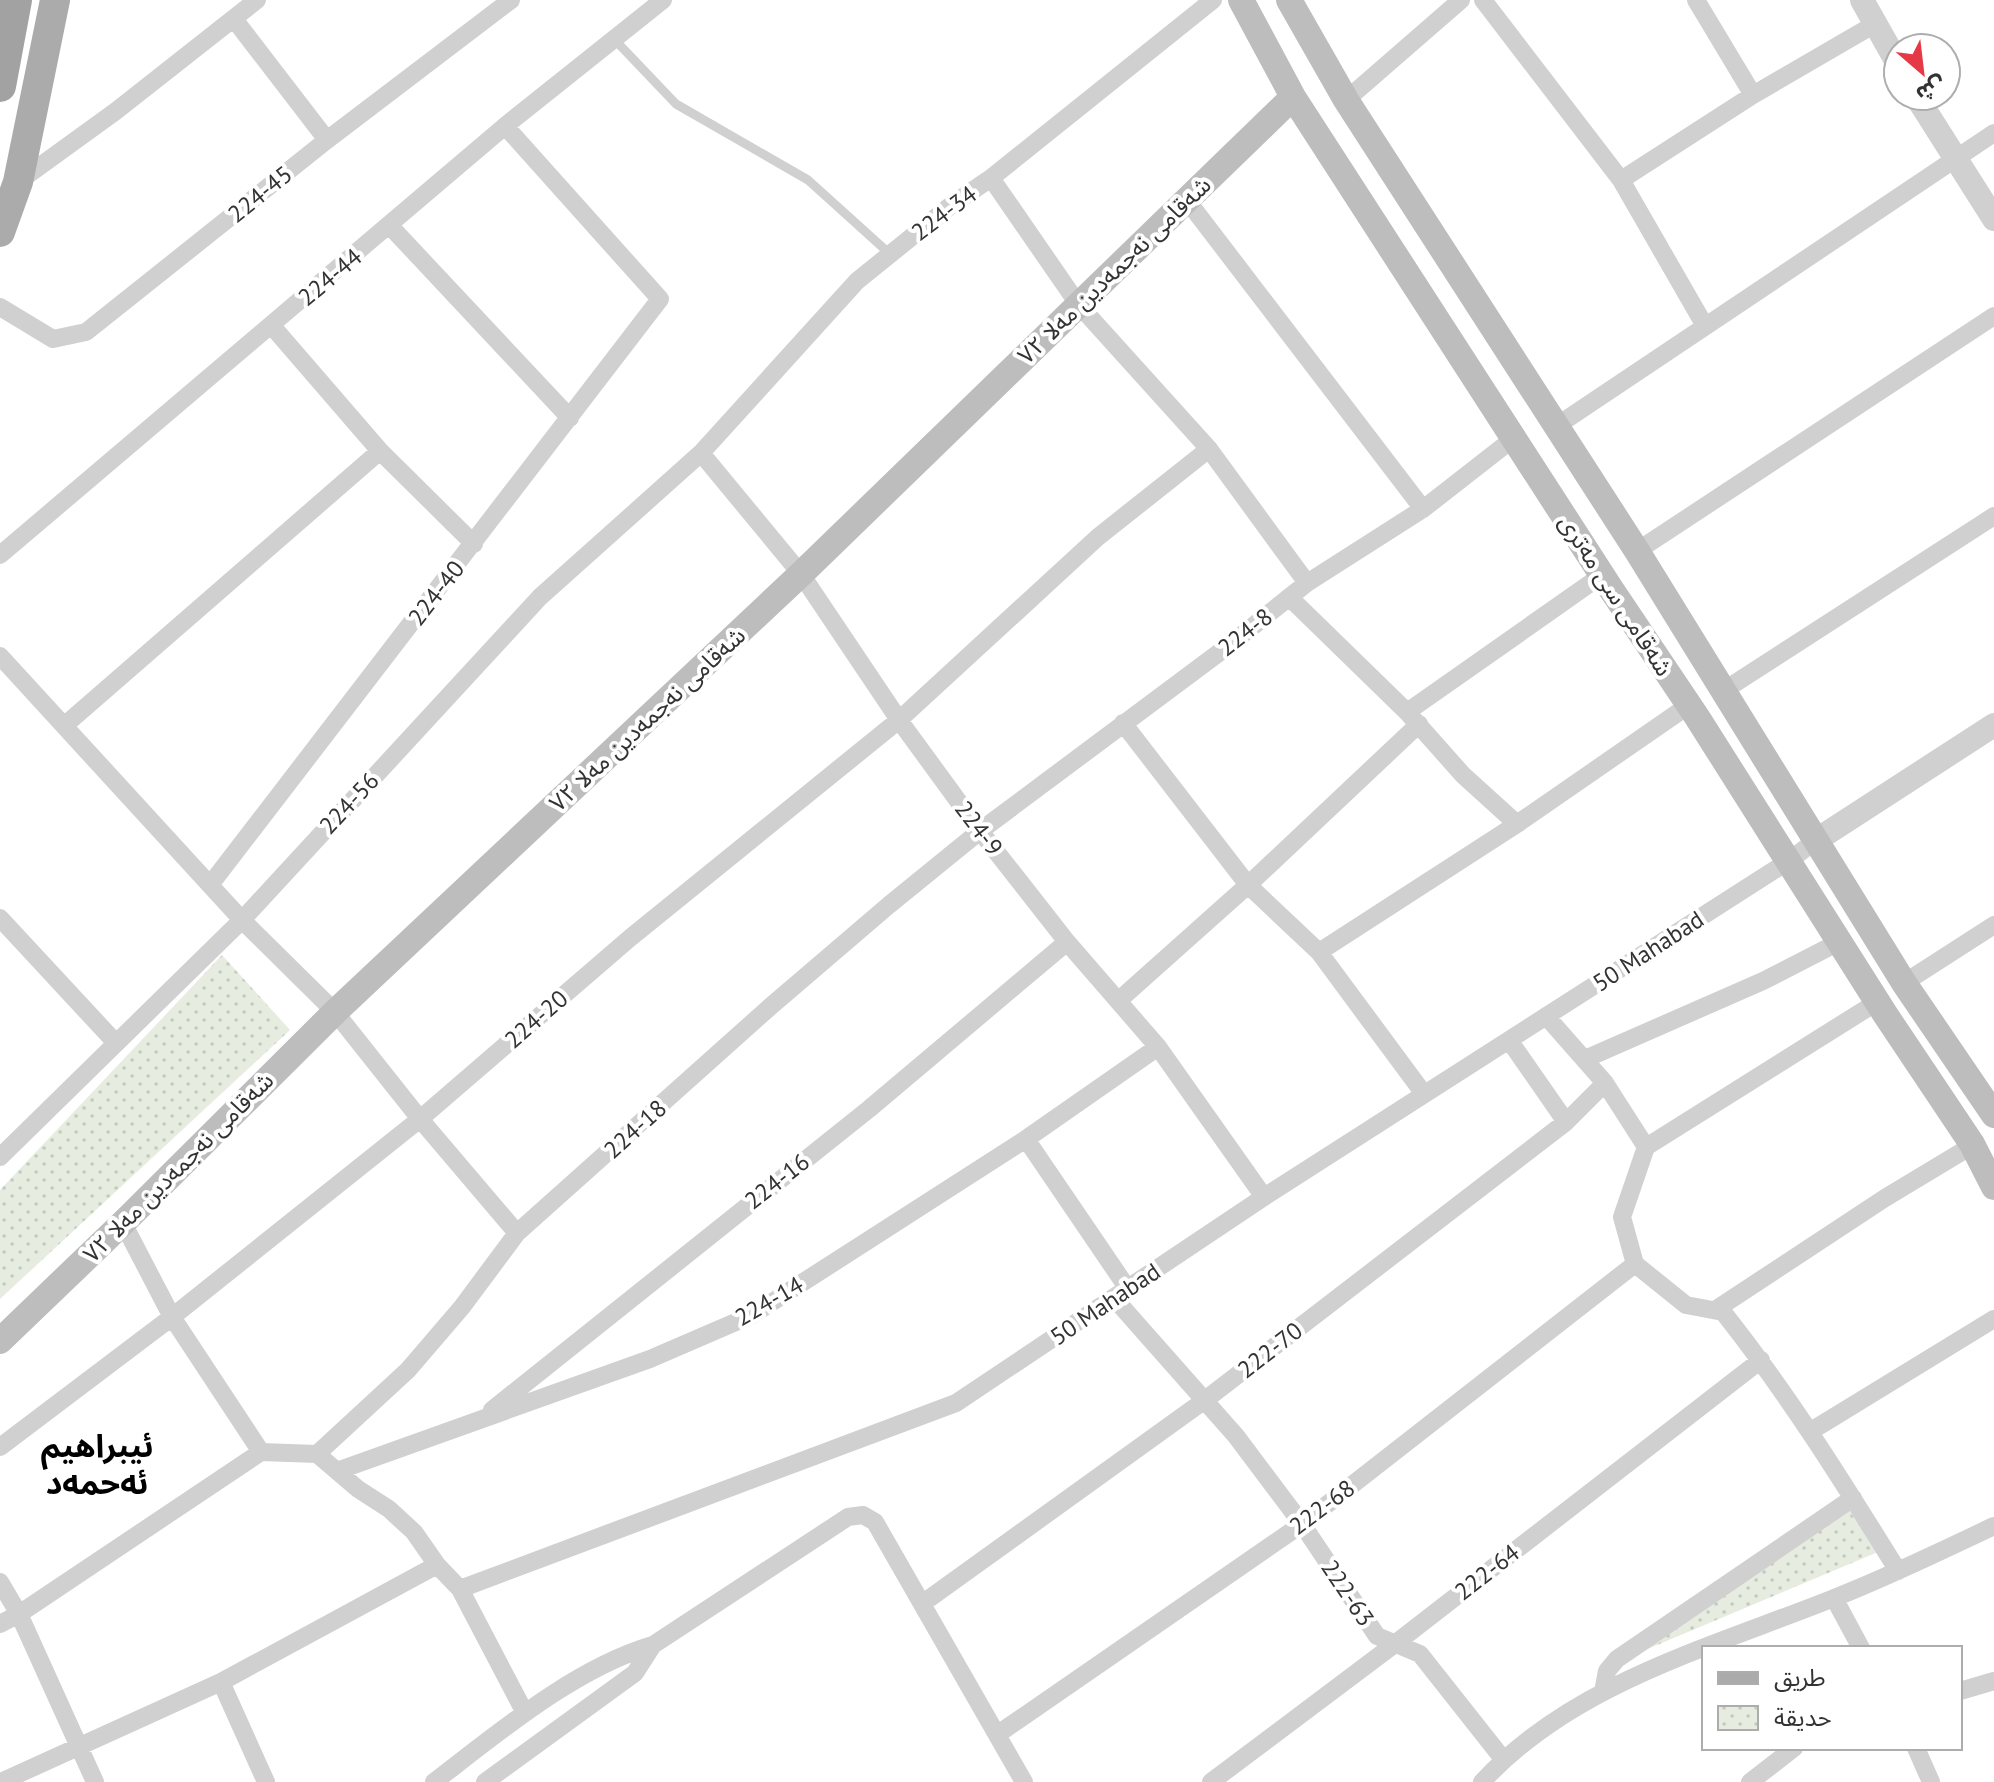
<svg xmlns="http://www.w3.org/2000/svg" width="1994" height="1782" viewBox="0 0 1994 1782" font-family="'PT Sans','Noto Sans Arabic',sans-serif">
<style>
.park{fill:url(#park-dots)}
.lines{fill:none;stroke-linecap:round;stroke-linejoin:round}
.service{stroke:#d0d0d0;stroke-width:9}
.minor{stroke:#d0d0d0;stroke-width:18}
.tertiary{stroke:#d0d0d0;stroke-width:24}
.secondary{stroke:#bdbdbd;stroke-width:26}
.primary{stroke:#ababab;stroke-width:30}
.trunk{stroke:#a2a2a2;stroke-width:32}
.labels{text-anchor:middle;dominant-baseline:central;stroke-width:8;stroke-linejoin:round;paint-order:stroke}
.street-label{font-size:24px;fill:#333;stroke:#fff}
.district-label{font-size:32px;font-weight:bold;fill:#000;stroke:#fff}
</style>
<defs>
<pattern id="park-dots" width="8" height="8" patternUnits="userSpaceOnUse" patternTransform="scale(2)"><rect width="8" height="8" fill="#e6ecdf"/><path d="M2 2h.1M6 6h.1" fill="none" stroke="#c6cbc0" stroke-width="1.8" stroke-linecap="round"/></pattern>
</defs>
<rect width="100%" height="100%" fill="#fff"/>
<path class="park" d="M222 955 290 1030 0 1299V1190Z
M1840 1497 1878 1552 1600 1669Z"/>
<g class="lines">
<path class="service" d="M614 39 676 104 808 180 890 254"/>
<path class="minor" d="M1483 0 1621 180 1705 326
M1696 0 1753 95
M234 19 327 140
M1346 100 1461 0
M991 178 1078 304 1209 449 1307 583
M1621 180 1753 95 1875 24
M18 182 116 111 257 0
M1186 199 1423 509
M390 226 570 418
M0 307 53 339 86 332 327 140 511 0
M272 326 380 451 474 544
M1555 427 1994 133
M701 453 801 574 899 720 980 831 1067 942 1158 1047 1264 1197
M1637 551 1994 316
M0 555 505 126 663 0
M1289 597 1407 712 1463 775 1517 824
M0 656 242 920 335 1012 420 1119 517 1233
M1723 691 1994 516
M1407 712 1602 575
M1123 723 1248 885 1319 952 1424 1094
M65 725 380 451
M210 885 660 299 505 126
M0 918 115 1042
M1319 952 1517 824 1689 705
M1904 983 1994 925
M1118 1001 1248 885 1419 724
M1546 1016 1605 1083 1646 1147
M1509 1040 1566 1122
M1585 1059 1763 981 1839 942
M1026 1139 1128 1289
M1646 1147 1622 1217 1635 1264 1686 1305 1723 1312C1788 1394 1843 1482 1898 1571
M1646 1147 1877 1002
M0 1157 242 920 540 597 701 453 857 281 950 206 991 178 1213 0
M123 1223 172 1317 261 1452 317 1454 358 1489 389 1509 414 1532 437 1565 460 1589
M1114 1298 1236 1436 1302 1524 1377 1636 1420 1654 1503 1759
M1715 1310 1885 1198 1973 1145
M492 1410 869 1109 1067 942
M1811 1431 1994 1319
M0 1447 172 1317 420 1119 630 938 899 720 1098 537 1209 449
M317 1454 408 1370 462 1307 517 1233 771 1006 889 905 980 831 1228 646 1307 583 1423 509 1514 438
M337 1471 650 1359 752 1315 1026 1139 1158 1047
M0 1582 19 1614 95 1782
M1834 1598 1861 1648
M923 1603 1205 1400 1566 1122 1605 1083
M0 1624 19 1614 261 1452
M221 1682 266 1782
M1960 1691 1994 1681
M1603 1692 1607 1671 1617 1659 1853 1498
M525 1713 460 1589 956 1403 1264 1197 1790 860 1815 841
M998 1734 1302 1524 1635 1264
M1916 1748 1931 1782
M1 1782 221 1682 437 1565
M434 1782C499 1732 575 1668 653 1645L848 1517 863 1515 875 1522 1024 1782
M485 1782 635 1673 653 1645
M1211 1782 1396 1643 1761 1360
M1482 1782C1573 1683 1712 1647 1834 1598 1888 1577 1941 1551 1994 1526
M1750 1782 1794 1748"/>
<path class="tertiary" d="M1862 0 1898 64
M1916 96 1994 219
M1815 841 1994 725"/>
<path class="secondary" d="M1241 0 1293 97 1611 589 1697 717 1885 1014 1972 1144 1994 1187
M1289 0 1346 100 1637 551 1904 983 1994 1115
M0 1341 129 1217 335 1012 801 574 1293 97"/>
<path class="primary" d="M0 232 18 182 55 0"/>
<path class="trunk" d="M0 86 16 0"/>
</g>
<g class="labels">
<g class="street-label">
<text transform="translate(260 194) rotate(-39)">224-45</text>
<text transform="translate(944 213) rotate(-37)">224-34</text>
<text transform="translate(1114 270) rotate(-44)">شەقامی نەجمەدین مەلا ٧٢</text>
<text transform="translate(330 277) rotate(-40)">224-44</text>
<text transform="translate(436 593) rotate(-52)">224-40</text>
<text transform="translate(1616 595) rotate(57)">شەقامی سی مەتری</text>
<text transform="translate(1245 632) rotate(-38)">224-8</text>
<text transform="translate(647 719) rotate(-43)">شەقامی نەجمەدین مەلا ٧٢</text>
<text transform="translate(349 803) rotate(-47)">224-56</text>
<text transform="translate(979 828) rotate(53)">224-9</text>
<text transform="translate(1648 951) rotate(-33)">50 Mahabad</text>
<text transform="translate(536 1019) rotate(-41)">224-20</text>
<text transform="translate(635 1129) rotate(-42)">224-18</text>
<text transform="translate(178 1167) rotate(-45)">شەقامی نەجمەدین مەلا ٧٢</text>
<text transform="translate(777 1181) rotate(-38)">224-16</text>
<text transform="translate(769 1301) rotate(-30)">224-14</text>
<text transform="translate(1105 1304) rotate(-34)">50 Mahabad</text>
<text transform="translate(1270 1350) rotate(-38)">222-70</text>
<text transform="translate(1322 1507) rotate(-37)">222-68</text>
<text transform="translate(1487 1572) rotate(-38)">222-64</text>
<text transform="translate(1348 1593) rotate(56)">222-63</text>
</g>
<g class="district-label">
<text x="97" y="1445">ئیبراهیم<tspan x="97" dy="37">ئەحمەد</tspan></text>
</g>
</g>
<rect x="1702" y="1646" width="260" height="104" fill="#ffffff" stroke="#adadad" stroke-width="2"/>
<rect x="1718" y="1672" width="40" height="12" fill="#ababab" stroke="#adadad" stroke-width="2"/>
<text x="1774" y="1686" font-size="24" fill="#333333">طريق</text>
<rect x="1718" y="1706" width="40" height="24" fill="url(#park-dots)" stroke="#adadad" stroke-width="2"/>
<text x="1774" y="1726" font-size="24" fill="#333333">حديقة</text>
<g transform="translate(1922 72) rotate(152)"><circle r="38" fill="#ffffff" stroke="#adadad" stroke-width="2"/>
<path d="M0-6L14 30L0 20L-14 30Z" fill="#e63946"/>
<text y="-12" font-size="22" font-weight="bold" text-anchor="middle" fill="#333333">ش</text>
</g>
</svg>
